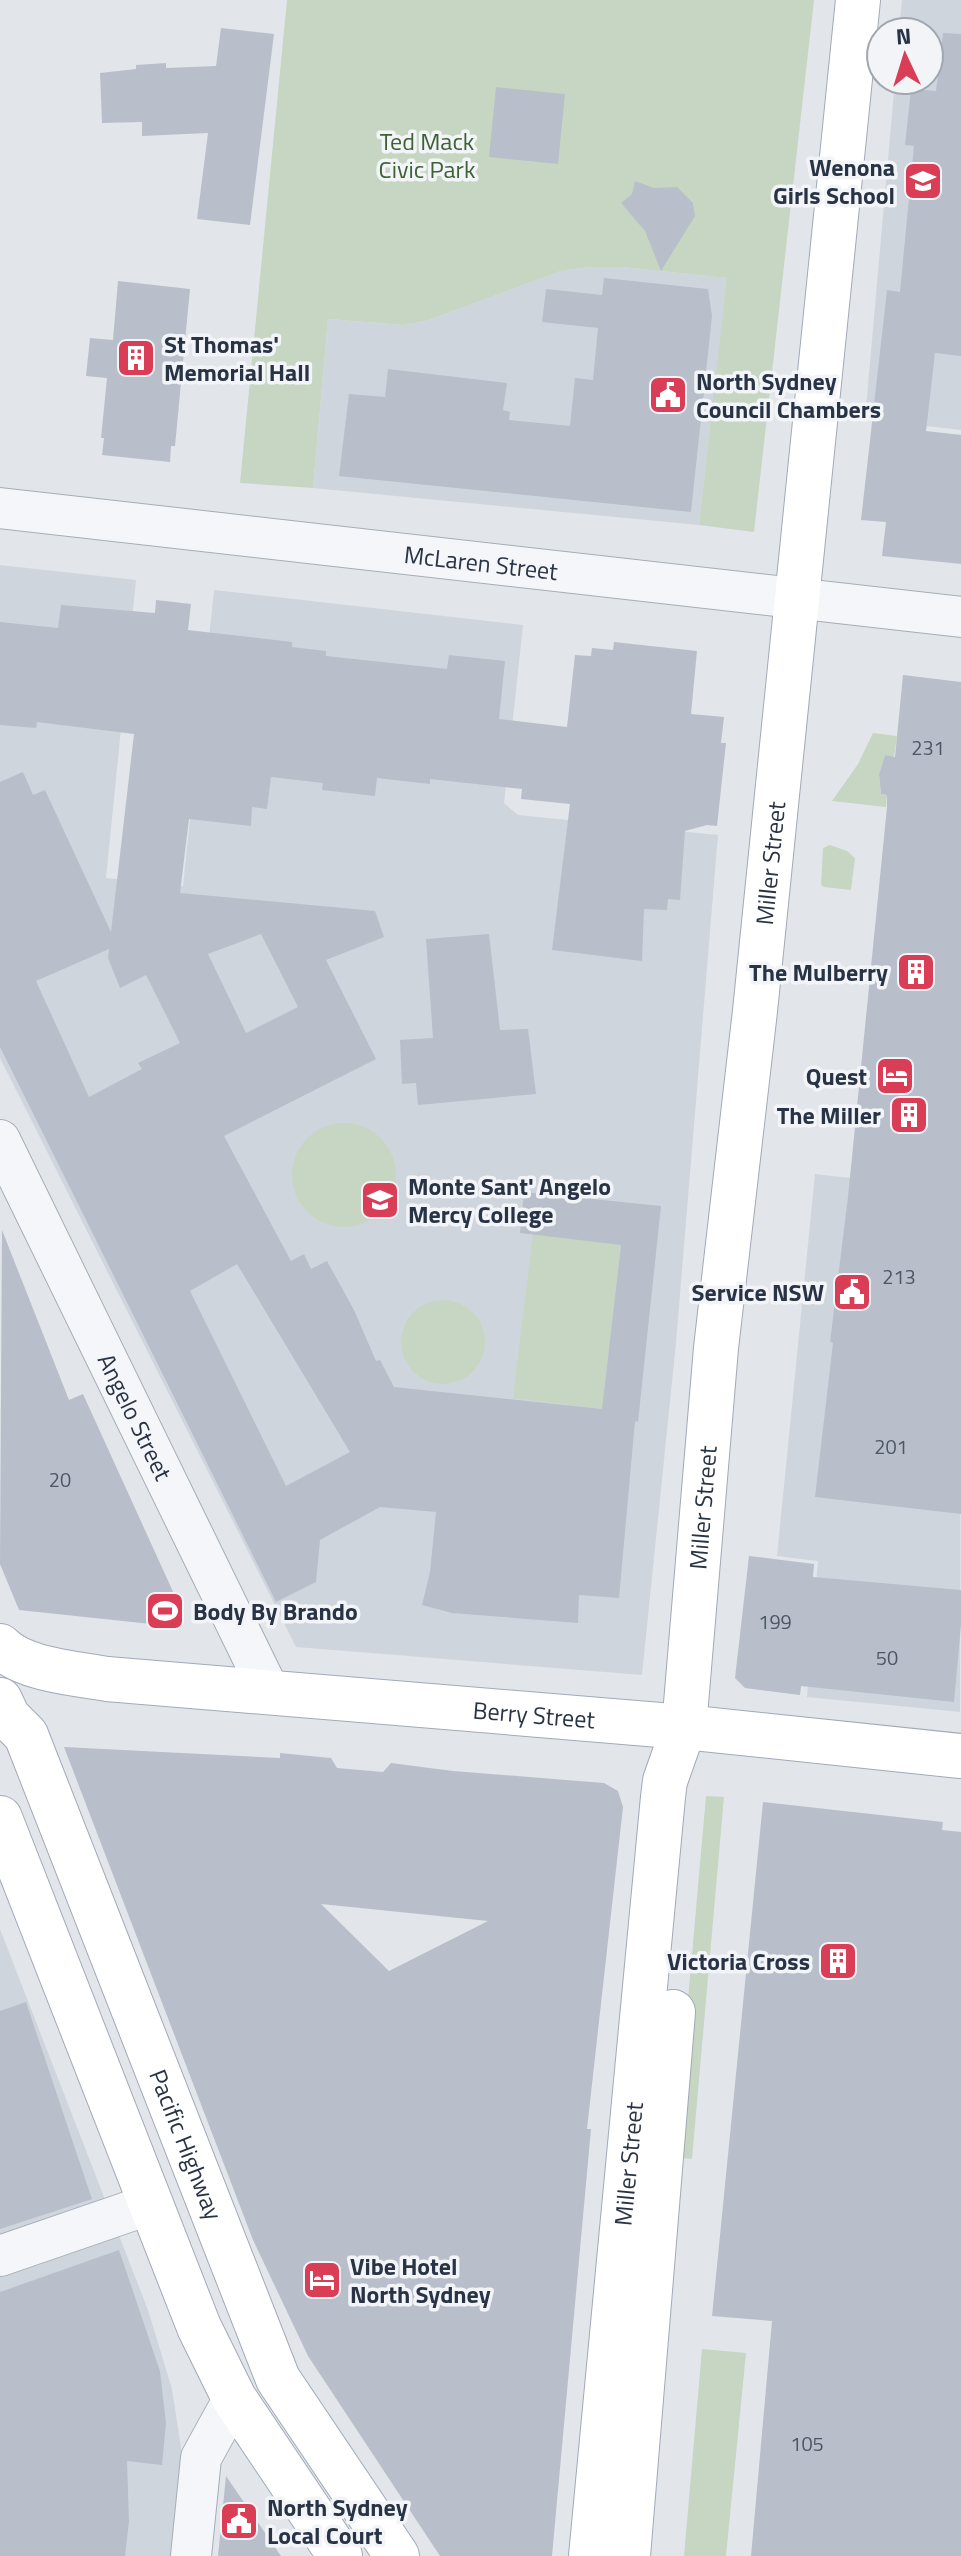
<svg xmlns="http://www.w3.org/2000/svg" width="961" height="2556" viewBox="0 0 961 2556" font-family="'Titillium Web',sans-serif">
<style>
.built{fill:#cfd5dd}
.green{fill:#c7d6c2}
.building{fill:#b8bfca;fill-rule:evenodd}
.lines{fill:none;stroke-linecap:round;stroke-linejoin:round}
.minor-casing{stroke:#a6adb6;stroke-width:42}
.major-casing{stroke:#a0aab8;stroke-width:46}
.minor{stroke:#f5f6f9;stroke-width:40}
.major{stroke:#fff;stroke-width:44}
.labels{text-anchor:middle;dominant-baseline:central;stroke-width:7;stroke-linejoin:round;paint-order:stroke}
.number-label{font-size:20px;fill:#4c5666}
.park-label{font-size:24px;fill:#3d6234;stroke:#f2f4f8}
.poi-label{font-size:24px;font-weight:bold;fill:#283345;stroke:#f2f4f8;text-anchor:end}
.street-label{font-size:24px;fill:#283345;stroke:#f2f4f8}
</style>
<rect width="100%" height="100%" fill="#e2e6eb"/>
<path class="built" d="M902 0H961V430L865 419 895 80H929V32H899Z
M588 267H622L728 278 699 525 313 488 328 319 403 325 426 321 561 271Z
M0 565 136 580 106 878 183 886 214 590 523 625 504 803 518 815 718 835 676 1343 642 1675 296 1647 0 1058Z
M815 1174 961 1190 960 1712 807 1697 818 1561 777 1556Z
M0 1929 148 2310 172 2389 183 2461 174 2556H0Z"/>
<path class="green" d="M287 0H814L754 532 699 525 727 278 622 267H588L561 271 426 321 403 325 328 319 313 488 240 483Z
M873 733 897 736 894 757 885 755 879 774 881 794 887 795 886 807 832 801 858 764Z
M830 845 847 851 855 858 851 890 824 887 821 885 823 848Z
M292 1175a52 52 0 1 1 104 0a52 52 0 1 1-104 0Z
M533 1234 621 1245 602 1409 513 1398Z
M401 1342a42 42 0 1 1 84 0a42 42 0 1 1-84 0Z
M706 1796 724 1797 692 2159 674 2157Z
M702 2349 746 2353 726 2556H684Z"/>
<path class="building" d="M221 28 274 34 250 225 197 219 208 133 142 136V122L102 123 100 73 136 69V65L166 63V68L216 66Z
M943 33 961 34V356L935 353 926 431 961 435V564L882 556 886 522 861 520 887 290 900 292 914 146 905 145 911 89 936 91Z
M496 87 565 94 558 164 489 157Z
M635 181 654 188 677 187 693 203 695 216 661 271 645 231 621 203 632 194Z
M604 278 708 289 712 316 691 512 339 476 349 394 385 397 388 369 507 383 503 410 510 412 509 420 570 426 575 378 593 380 598 328 542 322 546 289 602 295Z
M118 281 190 289 175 446H171L170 462 102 455 104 438H101L107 378 86 376 90 338 113 340Z
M156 600 191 604 188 630 292 642V647L326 651V656L447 669 449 655 505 661 499 719 567 727 575 655 591 656 592 648 613 650 614 642 697 651 691 714 724 717 721 743H726L717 826 707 825 685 831 680 900 668 899 667 910 644 909 642 961 552 950 570 804 521 799 522 789 430 779V784L377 778 375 796 322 790 323 783 271 777 267 809 252 807 251 826 189 819 180 893 375 911 384 937 326 960 376 1059 224 1136 291 1261 304 1254 311 1269 327 1261 354 1310 376 1361 380 1360 394 1387 602 1409 621 1245 520 1233 524 1192 661 1206 638 1422 635 1421 619 1598 579 1595 578 1623 452 1613 422 1605 430 1572 436 1512 380 1507 320 1540 316 1582 276 1602 0 1047V782L23 772 33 795 45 790 111 932 134 734 37 722 36 728 0 725V622L58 628 61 605 155 613ZM261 934 298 1007 246 1033 208 954ZM109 949 108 958 120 988 146 975 180 1043 138 1063 142 1069 89 1097 36 981ZM237 1264 350 1452 286 1486 190 1291Z
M903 675 961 682V1514L815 1497 833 1343 830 1342 848 1197 887 807V795L881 794 879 774 885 755 895 757Z
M489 934 500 1030 528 1029 536 1094 418 1105 416 1083 402 1084 400 1040 433 1038 426 939Z
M2 1230 69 1400 83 1394 180 1607 179 1627 19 1610 0 1564Z
M749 1556 814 1564 813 1577 961 1590V1625L954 1702 801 1686 800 1695 745 1688 735 1678Z
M64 1747 280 1758V1753L331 1758 337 1768 383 1772 391 1763 453 1771 604 1783 618 1791 623 1807 587 2129H591L552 2556H440L308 2356 253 2240ZM321 1904 488 1921 389 1971Z
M763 1802 943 1822 942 1830 961 1832V2556H751L772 2321 712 2316Z
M26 2002 92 2199 0 2229V2011Z
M119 2250 160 2371 166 2423 162 2465 127 2461 129 2521 125 2556H0V2292Z
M226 2476 281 2556H218Z"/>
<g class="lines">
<g class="minor-casing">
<g id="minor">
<path id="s1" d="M0 508 961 617"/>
<path id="s2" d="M0 1140 270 1693"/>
<path d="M0 2256 151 2204"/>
<path d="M191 2556 201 2458 234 2398"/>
</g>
</g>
<g class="major-casing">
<g id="major">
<path id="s3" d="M0 1646C23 1670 75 1673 107 1679L684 1727 961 1756"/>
<path id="s4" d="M0 1700 8 1717 26 1735 278 2379 397 2556"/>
<path d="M0 1818 199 2327 234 2398 340 2556"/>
<path id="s5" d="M591 2556 663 1797 665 1781 684 1727 716 1348 755 1011 858 0"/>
<path d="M628 2556 673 2012"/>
</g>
</g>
<use href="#minor" class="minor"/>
<use href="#major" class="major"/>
</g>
<defs>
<g id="school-square" transform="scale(2)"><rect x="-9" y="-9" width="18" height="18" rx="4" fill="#d93e56" stroke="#f2f4f8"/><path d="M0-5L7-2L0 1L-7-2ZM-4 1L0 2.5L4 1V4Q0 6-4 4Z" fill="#fff"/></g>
<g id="building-square" transform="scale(2)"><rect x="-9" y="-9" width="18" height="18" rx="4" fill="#d93e56" stroke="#f2f4f8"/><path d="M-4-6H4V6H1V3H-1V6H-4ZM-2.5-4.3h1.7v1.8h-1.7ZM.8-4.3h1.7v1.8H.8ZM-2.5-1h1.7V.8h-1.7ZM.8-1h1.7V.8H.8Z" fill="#fff"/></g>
<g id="civic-square" transform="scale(2)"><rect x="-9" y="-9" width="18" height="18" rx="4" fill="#d93e56" stroke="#f2f4f8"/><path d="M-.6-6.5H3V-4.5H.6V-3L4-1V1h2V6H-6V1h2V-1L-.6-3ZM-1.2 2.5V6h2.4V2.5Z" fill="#fff"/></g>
<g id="hotel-square" transform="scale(2)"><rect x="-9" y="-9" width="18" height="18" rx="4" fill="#d93e56" stroke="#f2f4f8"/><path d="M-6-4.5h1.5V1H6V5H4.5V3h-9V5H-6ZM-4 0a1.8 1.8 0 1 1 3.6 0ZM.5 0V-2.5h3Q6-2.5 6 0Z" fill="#fff"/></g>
<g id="stadium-square" transform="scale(2)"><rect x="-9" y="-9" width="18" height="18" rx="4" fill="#d93e56" stroke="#f2f4f8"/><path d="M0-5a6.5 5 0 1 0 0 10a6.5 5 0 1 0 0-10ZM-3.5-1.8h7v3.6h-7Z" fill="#fff"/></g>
</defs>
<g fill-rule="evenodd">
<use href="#school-square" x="923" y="181"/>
<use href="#building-square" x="136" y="358"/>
<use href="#civic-square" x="668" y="395"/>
<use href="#building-square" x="916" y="972"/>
<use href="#hotel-square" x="895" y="1076"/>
<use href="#building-square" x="909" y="1115"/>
<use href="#school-square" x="380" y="1200"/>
<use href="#civic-square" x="852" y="1292"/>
<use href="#stadium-square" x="165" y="1611"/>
<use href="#building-square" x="838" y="1961"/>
<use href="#hotel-square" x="322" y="2280"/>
<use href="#civic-square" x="239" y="2521"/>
</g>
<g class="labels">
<g class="number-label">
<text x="928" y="747">231</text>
<text x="899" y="1276">213</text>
<text x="891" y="1446">201</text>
<text x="60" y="1479">20</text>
<text x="775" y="1621">199</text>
<text x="887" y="1657">50</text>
<text x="807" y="2443">105</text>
</g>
<g class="park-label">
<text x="427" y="141">Ted Mack<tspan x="427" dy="28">Civic Park</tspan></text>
</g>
<g class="poi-label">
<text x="895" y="167">Wenona<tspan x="895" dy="28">Girls School</tspan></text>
<text x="164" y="344" text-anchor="start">St Thomas'<tspan x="164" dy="28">Memorial Hall</tspan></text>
<text x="696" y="381" text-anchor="start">North Sydney<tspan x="696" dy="28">Council Chambers</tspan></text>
<text x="888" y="972">The Mulberry</text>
<text x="867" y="1076">Quest</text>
<text x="881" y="1115">The Miller</text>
<text x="408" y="1186" text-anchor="start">Monte Sant' Angelo<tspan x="408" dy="28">Mercy College</tspan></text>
<text x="824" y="1292">Service NSW</text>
<text x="193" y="1611" text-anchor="start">Body By Brando</text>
<text x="810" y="1961">Victoria Cross</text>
<text x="350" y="2266" text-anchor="start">Vibe Hotel<tspan x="350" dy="28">North Sydney</tspan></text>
<text x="267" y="2507" text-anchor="start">North Sydney<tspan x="267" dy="28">Local Court</tspan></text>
</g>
<g class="street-label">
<text stroke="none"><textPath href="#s1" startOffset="484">McLaren Street</textPath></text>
<text stroke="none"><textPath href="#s5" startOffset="1704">Miller Street</textPath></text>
<text stroke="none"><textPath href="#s2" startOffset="308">Angelo Street</textPath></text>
<text stroke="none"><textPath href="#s5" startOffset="1056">Miller Street</textPath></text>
<text stroke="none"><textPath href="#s3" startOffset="542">Berry Street</textPath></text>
<text stroke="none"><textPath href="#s4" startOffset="484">Pacific Highway</textPath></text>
<text stroke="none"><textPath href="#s5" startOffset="394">Miller Street</textPath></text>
</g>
</g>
<g transform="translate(905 56) rotate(356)"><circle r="38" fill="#f2f4f8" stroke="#a1a7b0" stroke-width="2"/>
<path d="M0-6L14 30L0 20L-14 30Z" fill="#d93e56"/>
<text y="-12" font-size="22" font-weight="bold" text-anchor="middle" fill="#283345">N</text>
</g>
</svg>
